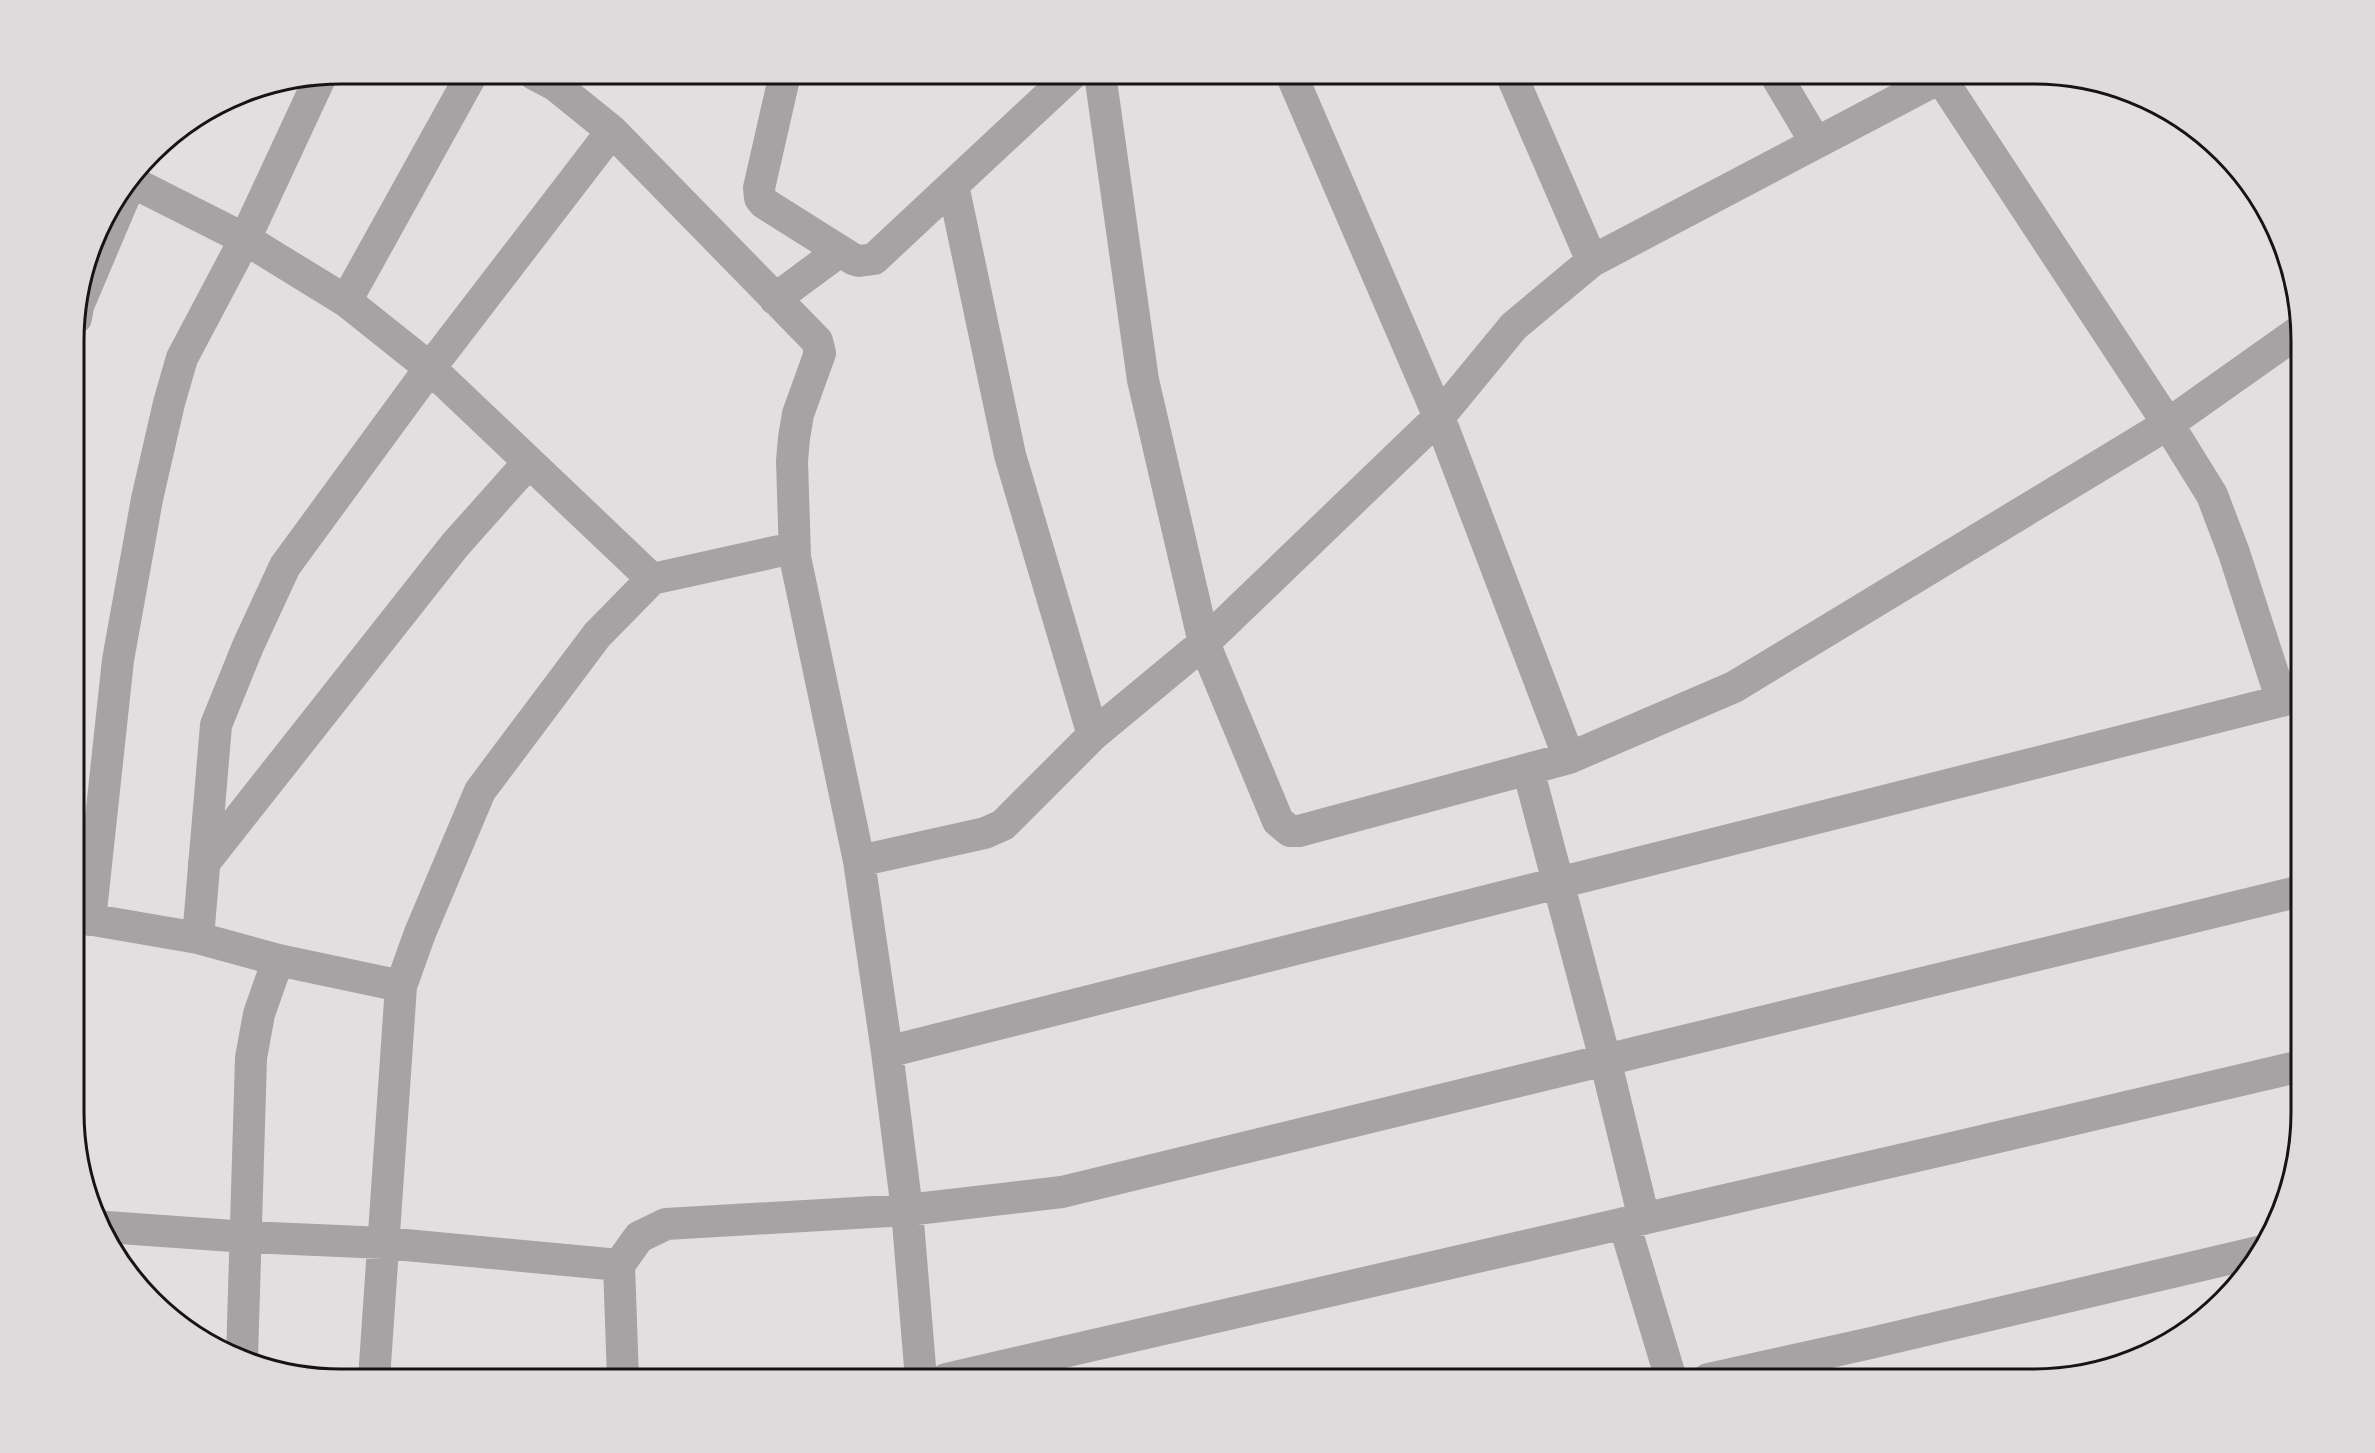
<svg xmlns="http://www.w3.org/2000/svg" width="2375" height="1453" viewBox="0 0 2375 1453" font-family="Commissioner,sans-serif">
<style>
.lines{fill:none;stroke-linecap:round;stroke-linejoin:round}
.street{stroke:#a5a3a4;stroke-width:32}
.rim{fill:none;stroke:#151314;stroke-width:3}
</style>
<rect width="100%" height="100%" fill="#e3dfe0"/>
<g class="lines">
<path class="street" d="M534 74 555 85 612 131 817 341 820 353 798 414 794 438 792 461 795 557 859 861 887 1052 907 1210 921 1379
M785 74 759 188 760 198 764 203 853 259 859 261 874 259 1072 74
M1100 74 1143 380 1204 643 1278 821 1290 831H1299L1569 758 1734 687 2168 424 2301 330
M1291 74 1439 417 1569 758
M1511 74 1592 261
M1775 74 1816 143
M1938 74 2168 424 2212 495 2234 553 2282 701
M132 182 245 239 346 301 430 368 652 579
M953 185 1010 455 1093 735
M775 299 840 251
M346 301 472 74
M76 318 78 306 128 188
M1528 769 1605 1059 1644 1219
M859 861 985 833 1003 825 1093 735 1204 643 1439 417 1514 326 1592 261 1947 74
M204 863 455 545 529 462
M76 917 198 938 278 960 401 986
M90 920 118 660 147 499 169 403 182 358 245 239 320 78
M198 938 216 725 248 646 285 566 430 368 612 131
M887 1052 2301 696
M1624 1223 1671 1379
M106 1227 247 1237 384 1243 619 1265
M242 1358 251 1058 259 1014 278 960
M374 1379 401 986 420 933 480 791 597 635 652 579 779 551H787L795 557
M623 1379 619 1265 639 1237 666 1224 907 1210 1062 1192 2301 891
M946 1379C1398 1275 1850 1173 2301 1066
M1708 1379 1871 1343 2262 1251"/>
</g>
<path d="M0 0H2375V1453H0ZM341 84H2034A257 257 0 0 1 2291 341V1112A257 257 0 0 1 2034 1369H341A257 257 0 0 1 84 1112V341A257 257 0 0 1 341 84Z" fill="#dedbdc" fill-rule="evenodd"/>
<path class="rim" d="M341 84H2034A257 257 0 0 1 2291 341V1112A257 257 0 0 1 2034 1369H341A257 257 0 0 1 84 1112V341A257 257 0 0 1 341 84Z"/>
</svg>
